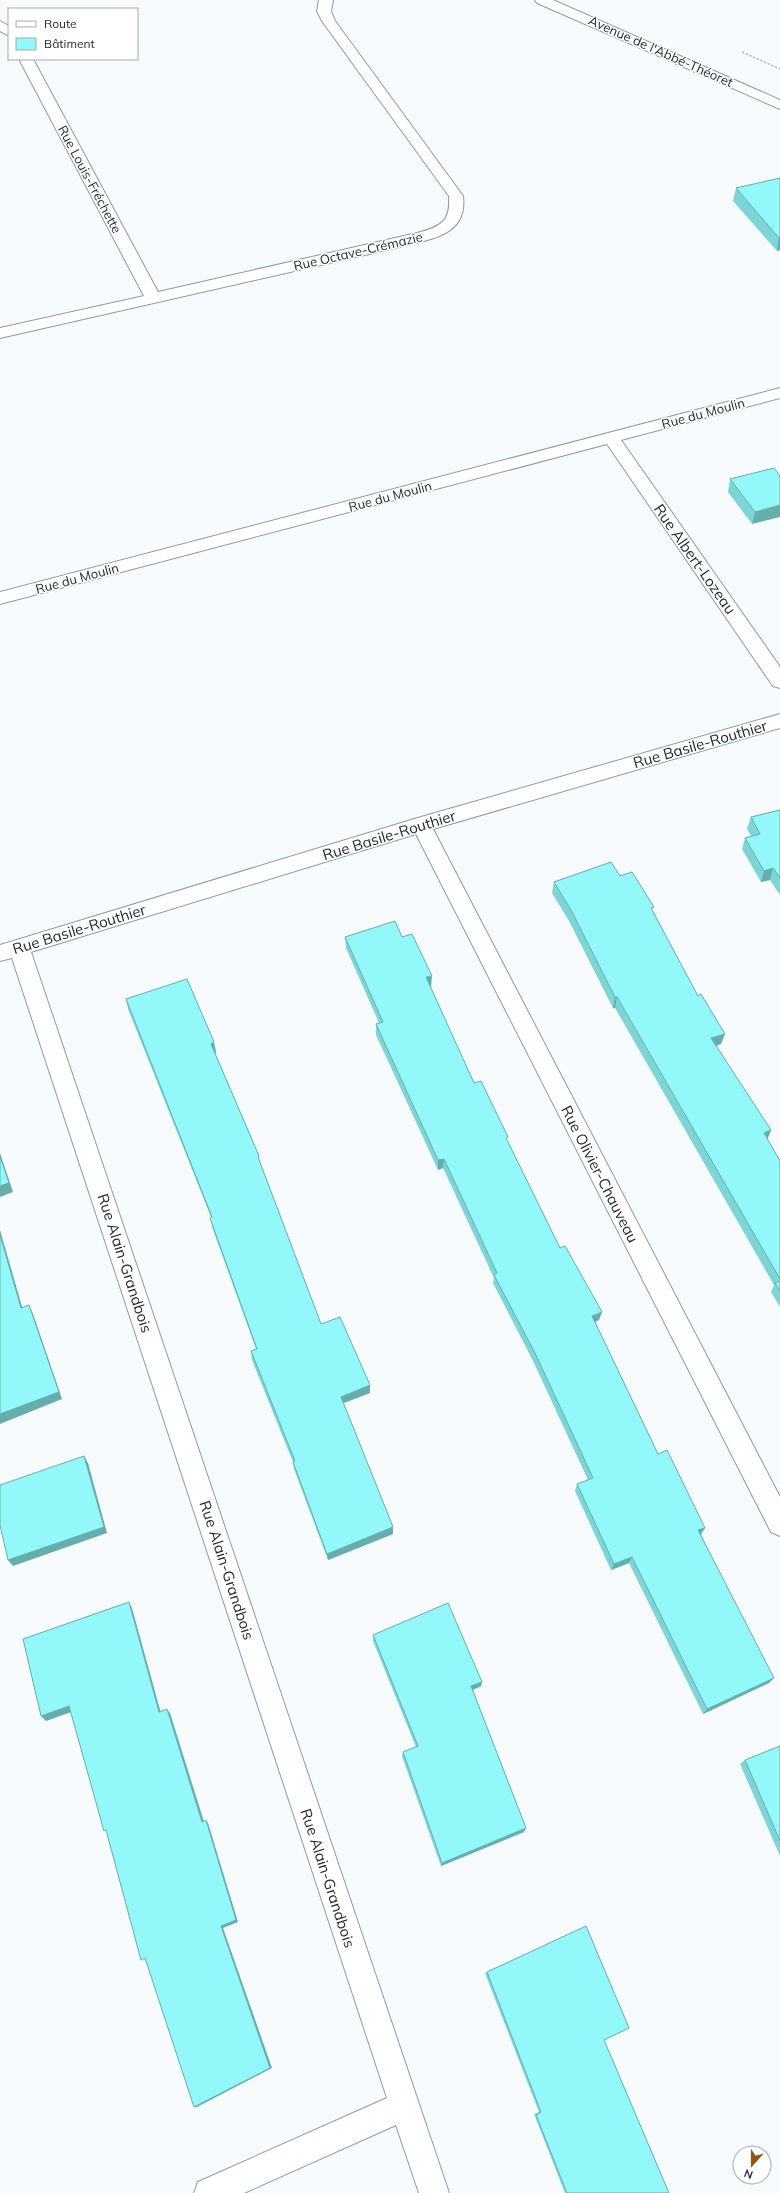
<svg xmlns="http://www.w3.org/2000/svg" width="780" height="2193" viewBox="0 0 780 2193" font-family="Mulish,sans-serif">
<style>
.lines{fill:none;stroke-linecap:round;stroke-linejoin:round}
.minor-casing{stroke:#899ca6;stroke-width:2}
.major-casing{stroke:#899ca6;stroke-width:2}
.path{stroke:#b5babd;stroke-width:1.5;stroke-dasharray:2.5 1.5;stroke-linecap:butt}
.minor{fill:#fff;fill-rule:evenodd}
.major{fill:#fff;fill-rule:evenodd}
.wall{fill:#7ed5d6}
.shaded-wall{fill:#66aeae}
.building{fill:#92f8f9;stroke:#66aeae}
.labels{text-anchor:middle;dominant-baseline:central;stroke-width:3;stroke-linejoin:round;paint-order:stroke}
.far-street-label{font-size:13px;fill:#222a2e;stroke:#fff}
.street-label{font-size:15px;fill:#222a2e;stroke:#fff}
</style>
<rect width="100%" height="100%" fill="#f7fbfd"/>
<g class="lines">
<g class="minor-casing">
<path id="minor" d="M319 0H333L331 11 335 21 463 196C468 236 430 239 400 247L0 338V328L144 296 19 59H33L158 292 417 233C440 227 451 222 449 196L322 21 317 11Z
M0 21 9 26V36L0 31Z
M780 388V398L621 440 780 667V688L773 686 607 444 0 604V592Z
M780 714V728L433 829 780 1497V1536L771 1532 416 834 31 952 449 2193H419L396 2125 244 2193H194L198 2182 387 2098 12 958 0 961V945L421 817Z"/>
</g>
<g class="major-casing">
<path id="major" d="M535 0H553L780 100V109L537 3Z"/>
</g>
<path class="path" d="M742 52 780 69"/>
<use href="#minor" class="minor"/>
<use href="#major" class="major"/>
</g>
<path class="wall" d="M780 178V250L777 251 733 201 736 188Z
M780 476 752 524 728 492 730 479Z
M780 810V895L770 880 761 882 742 849 745 838 751 836 747 829 751 817Z
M620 876 653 911 721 1044 716 1046 771 1130 767 1139 780 1161V1307L771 1292 774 1285 615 1008H613L569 921 552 893 554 882Z
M345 937 431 987H430L474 1083 508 1142 560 1248 599 1320 595 1322 658 1454 705 1528 701 1534 769 1683 703 1714 629 1563 611 1570 575 1491 577 1484 588 1480 534 1363 493 1283 494 1278 443 1168 438 1170 376 1035V1024L379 1023 346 948Z
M126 999 214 1042 216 1053H215L259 1156 260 1164 321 1324 370 1393 343 1403 393 1534 328 1560 294 1469 293 1462 252 1360 251 1351 256 1349 212 1227 211 1217 128 1009Z
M373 1635 481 1686 473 1690 524 1832 441 1866 402 1756 403 1752 416 1747 373 1641Z
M780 1746V1856L740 1764 745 1760Z
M487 1972 604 2040 669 2193H565L534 2114 539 2112 485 1973Z"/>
<path class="shaded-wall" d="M779 238H780V250L777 251Z
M780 505V517L752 524 755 512Z
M773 868 770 880 761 882 764 871Z
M432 976 431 987 426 988V977Z
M615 997H617L615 1008H613Z
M725 1034 721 1044 708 1049 711 1038Z
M214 1042 216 1053 213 1054 211 1044Z
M771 1130 767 1140 764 1133Z
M0 1153 13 1192 0 1197Z
M444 1159 443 1168 438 1170V1160Z
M0 1230 25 1317 21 1308 0 1235Z
M29 1305 33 1314 62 1399 0 1424V1414Z
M602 1312 599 1320 590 1324 592 1316Z
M370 1385V1393L341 1404V1397Z
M84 1456 88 1463 107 1533 13 1566 8 1560Z
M393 1527V1534L328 1560 327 1554Z
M705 1528 701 1534 695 1537 698 1530Z
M632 1557 629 1563 611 1570 614 1564Z
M129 1602 132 1608 162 1717 159 1712Z
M774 1678 769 1683 703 1714 707 1709Z
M482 1682 481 1686 470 1691 471 1686Z
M69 1706 74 1711 46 1721 41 1716Z
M167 1709 170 1713 205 1825 202 1822Z
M206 1820 208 1823 238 1922 223 1928 272 2068 197 2107H194L221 1926Z
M526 1828 524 1832 441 1866 442 1863Z"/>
<path class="building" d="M780 178V238H779L736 188Z
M774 468 780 476V505L755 512 730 479Z
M780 810V878L773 868 764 871 745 838 760 834 751 817Z
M611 862 620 876 632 872 654 907 651 908 698 996 701 994 725 1034 711 1038 771 1130 764 1133 780 1161V1279L617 997H615L571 910 554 882Z
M395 921 402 937 412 934 432 976 426 977 474 1083 481 1081 508 1137 506 1138 560 1248 565 1246 602 1312 592 1316 658 1454 667 1450 705 1528 698 1530 774 1678 707 1709 632 1557 614 1564 577 1484 593 1478 536 1355 494 1275 497 1273 444 1159 438 1160 376 1024 383 1022 345 937Z
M187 979 214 1042 211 1044 259 1156 258 1157 321 1324 340 1317 370 1385 341 1397 393 1527 327 1554 293 1462 295 1461 251 1351 257 1349 210 1218 212 1217 126 999Z
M0 1156 9 1183 0 1186Z
M0 1235 21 1308 29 1305 59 1392 0 1414Z
M780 1281V1291L775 1283Z
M84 1456 104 1527 8 1560 0 1525V1485Z
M129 1602 159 1712 167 1709 202 1822 206 1820 236 1920 221 1926 270 2068 194 2107 145 1958 141 1960 106 1830 104 1831 69 1706 41 1716 23 1639Z
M448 1603 482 1682 471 1686 526 1828 442 1863 403 1752 418 1746 373 1635Z
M780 1746V1841L745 1760Z
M586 1926 629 2028 604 2040 669 2193H567L536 2115 541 2112 487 1972Z"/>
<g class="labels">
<g class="far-street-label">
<text transform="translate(661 51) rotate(24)">Avenue de l'Abbé-Théoret</text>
<text transform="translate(90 179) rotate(62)">Rue Louis-Fréchette</text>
<text transform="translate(358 251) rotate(-13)">Rue Octave-Crémazie</text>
<text transform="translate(703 413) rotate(-15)">Rue du Moulin</text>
<text transform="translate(390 496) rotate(-15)">Rue du Moulin</text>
<text transform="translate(77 578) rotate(-15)">Rue du Moulin</text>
</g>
<g class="street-label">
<text transform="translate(695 559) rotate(55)">Rue Albert-Lozeau</text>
<text transform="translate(700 744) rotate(-16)">Rue Basile-Routhier</text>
<text transform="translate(389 835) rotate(-17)">Rue Basile-Routhier</text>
<text transform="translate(79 929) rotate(-17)">Rue Basile-Routhier</text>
<text transform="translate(600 1174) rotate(63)">Rue Olivier-Chauveau</text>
<text transform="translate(125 1263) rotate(72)">Rue Alain-Grandbois</text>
<text transform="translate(227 1570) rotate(72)">Rue Alain-Grandbois</text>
<text transform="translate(328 1878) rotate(72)">Rue Alain-Grandbois</text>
</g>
</g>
<rect x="8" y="8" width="130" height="52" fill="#ffffff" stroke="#a7aaab"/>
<rect x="16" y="21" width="20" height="6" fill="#ffffff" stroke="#a7aaab"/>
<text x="44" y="28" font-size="12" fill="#222a2e">Route</text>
<rect x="16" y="38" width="20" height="12" fill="#92f8f9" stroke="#a7aaab"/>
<text x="44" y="48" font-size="12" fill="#222a2e">Bâtiment</text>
<g transform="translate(752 2165) rotate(201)"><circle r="19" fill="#ffffff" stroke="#a7aaab"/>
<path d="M0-3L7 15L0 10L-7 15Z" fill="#915318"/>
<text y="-6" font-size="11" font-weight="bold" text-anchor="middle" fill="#222a2e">N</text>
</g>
</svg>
